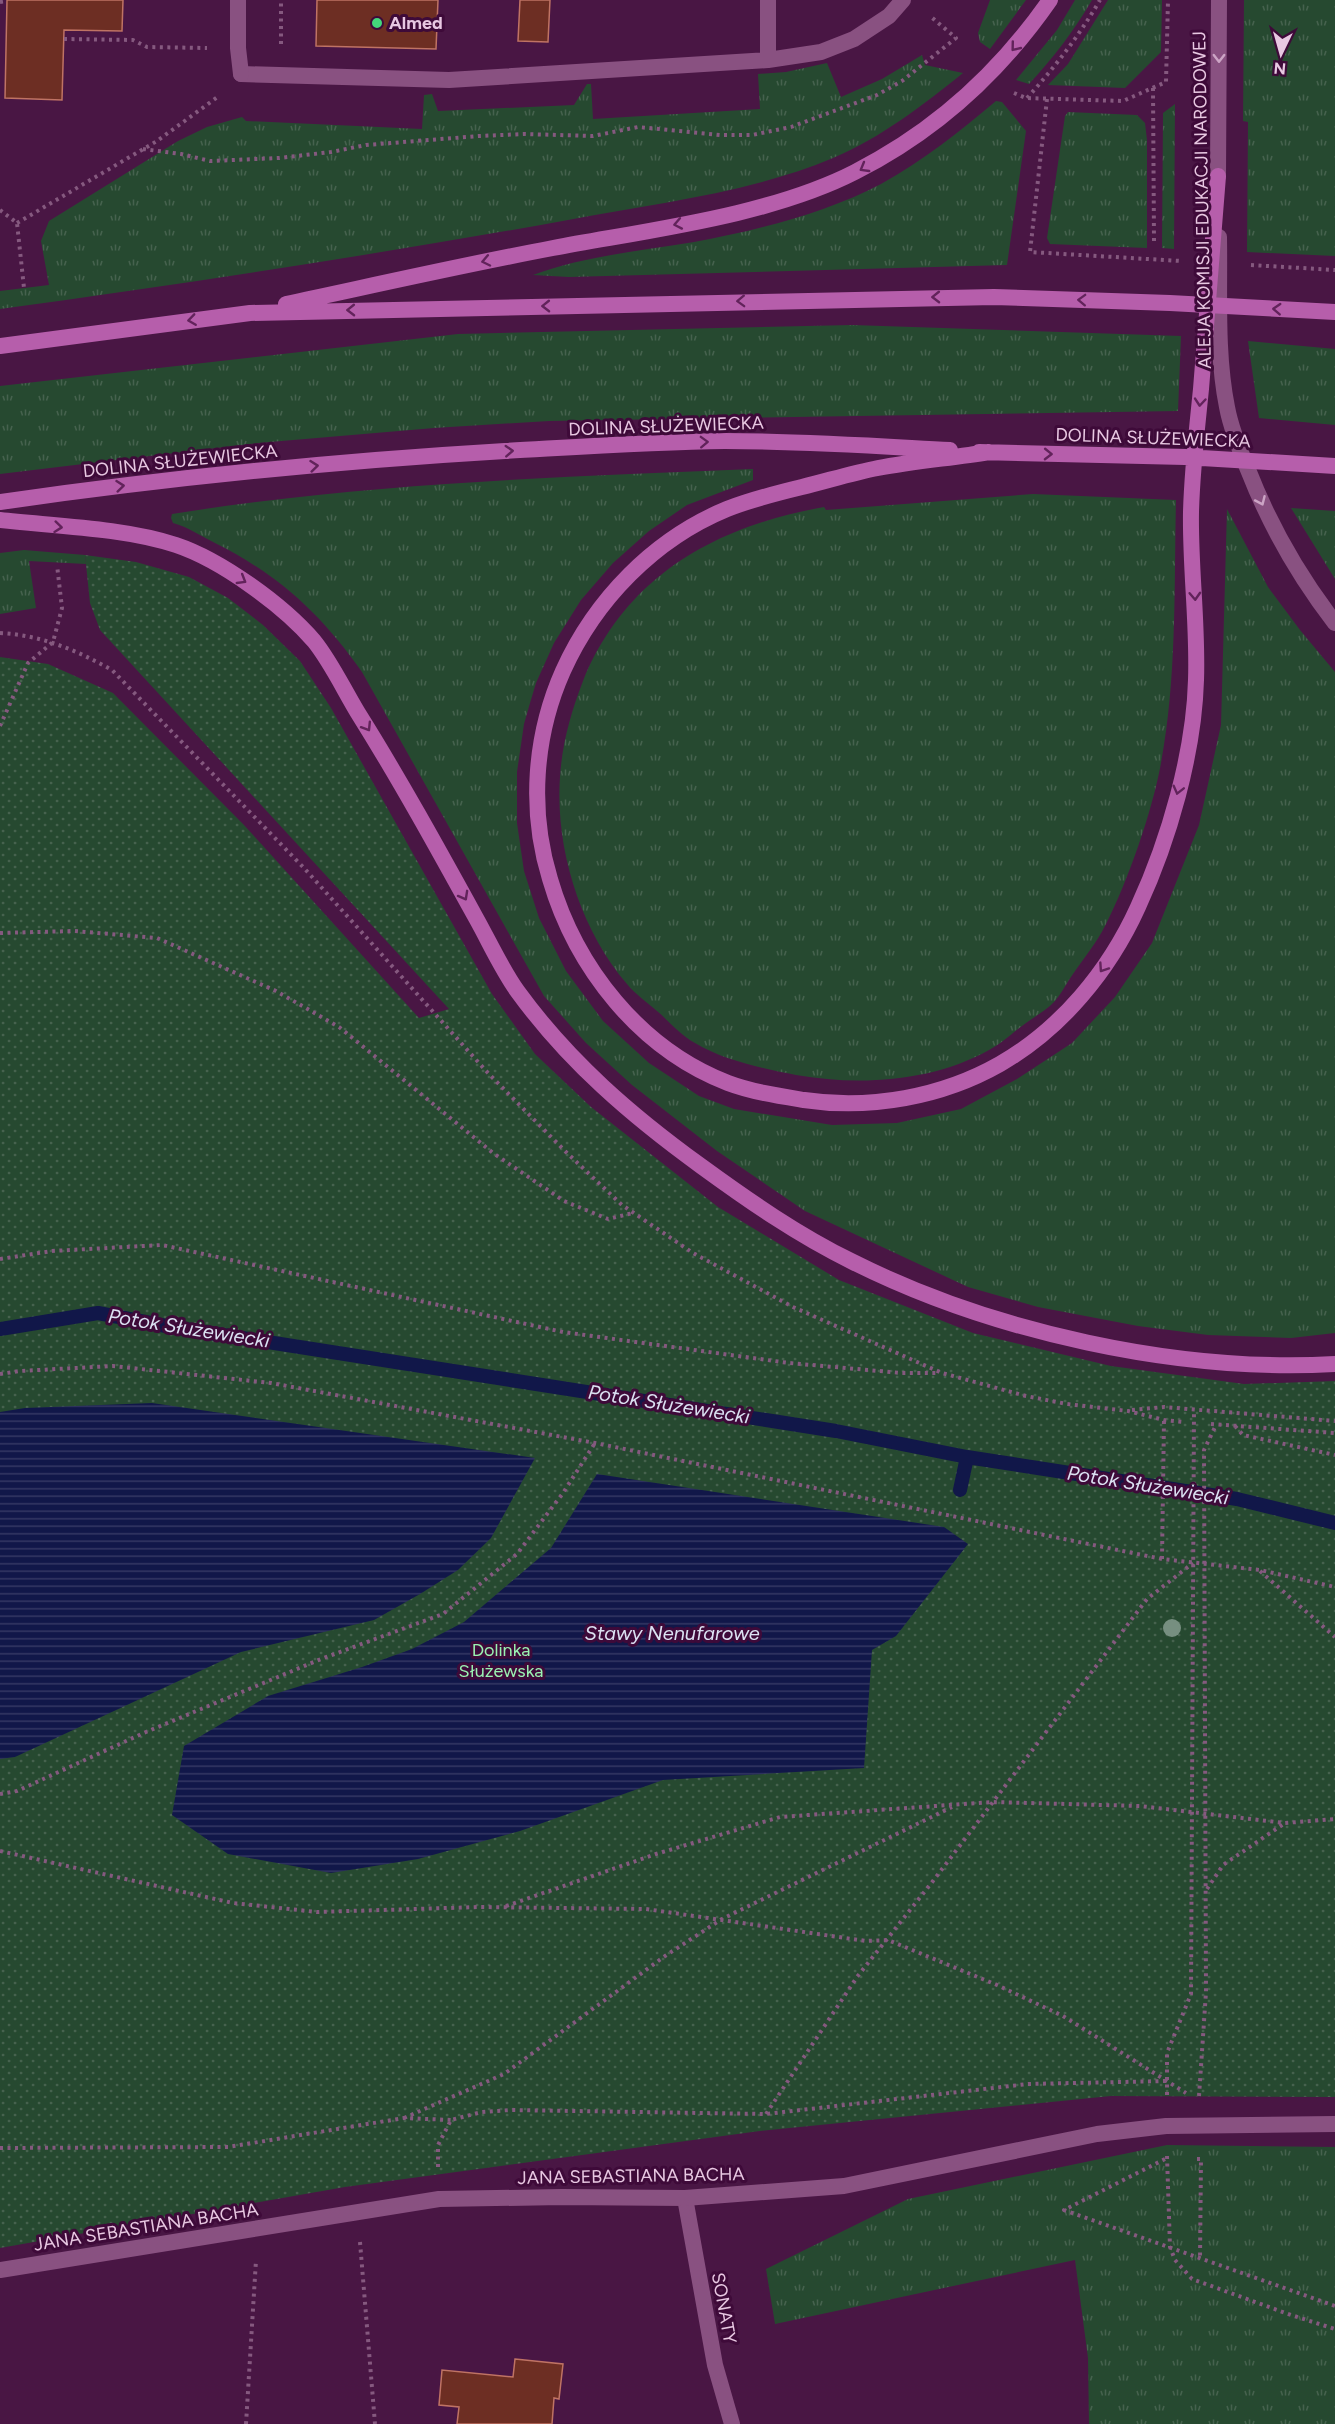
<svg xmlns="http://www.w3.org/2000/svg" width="1335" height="2424" viewBox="0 0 1335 2424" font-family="Figtree,sans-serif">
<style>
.grass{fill:url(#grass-tufts)}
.park{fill:url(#park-dots)}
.water{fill:url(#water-rules)}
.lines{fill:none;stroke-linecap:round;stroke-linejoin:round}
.stream{stroke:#111749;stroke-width:14}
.building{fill:#6d2e23;stroke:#bf7364;stroke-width:1.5}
.path{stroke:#85597f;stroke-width:4;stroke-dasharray:3 4.5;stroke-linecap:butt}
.service{stroke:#895181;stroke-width:16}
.minor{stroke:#895181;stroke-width:16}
.tertiary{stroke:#895181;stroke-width:16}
.secondary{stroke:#895181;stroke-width:16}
.primary{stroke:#b65eab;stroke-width:16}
.tree{fill:#768f80}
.oneway{stroke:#62235b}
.oneway2{stroke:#cca4c5}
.poi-dot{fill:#43d77b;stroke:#3e0a39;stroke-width:2}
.labels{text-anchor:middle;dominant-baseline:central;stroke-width:6;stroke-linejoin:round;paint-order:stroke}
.poi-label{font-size:18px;font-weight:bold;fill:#e8c8e2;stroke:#3e0a39;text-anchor:start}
.street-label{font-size:18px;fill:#e8c8e2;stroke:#3e0a39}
.park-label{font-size:18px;fill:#9af2b2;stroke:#3e0a39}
.water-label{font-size:20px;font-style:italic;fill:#dbe1f2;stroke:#3e0a39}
</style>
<defs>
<pattern id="grass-tufts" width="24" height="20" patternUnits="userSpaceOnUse" patternTransform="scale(1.5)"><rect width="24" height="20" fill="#264930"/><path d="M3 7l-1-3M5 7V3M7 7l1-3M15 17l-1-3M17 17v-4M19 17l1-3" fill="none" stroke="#46624e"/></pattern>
<pattern id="park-dots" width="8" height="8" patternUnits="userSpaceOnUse" patternTransform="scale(1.5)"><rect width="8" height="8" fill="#264930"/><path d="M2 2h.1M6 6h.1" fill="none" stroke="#46624e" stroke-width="1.8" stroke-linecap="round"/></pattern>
<pattern id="water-rules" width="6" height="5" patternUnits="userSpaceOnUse" patternTransform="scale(1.5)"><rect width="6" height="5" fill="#111749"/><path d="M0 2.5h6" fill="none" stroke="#343763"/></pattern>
</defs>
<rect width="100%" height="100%" fill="#491644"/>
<path class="grass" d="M990 0H1026L990 49 980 42 978 33Z
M1075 0H1092C1074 31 1053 58 1029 84L1016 80 1057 30Z
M1108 0H1162L1161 52 1125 88 1048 85 1068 64Z
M1244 0H1335V256L1247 252 1248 122 1243 121Z
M922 55 925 65 963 73C922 106 882 137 833 158 750 193 656 203 568 220 380 254 190 283 0 309V291L49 285 41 241 49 221 178 141 207 127 242 117 246 121 422 129 424 95 432 94 438 111 574 105 587 84H591L593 119 760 109 758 74 786 72 827 63 841 97 882 79Z
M996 101 1002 102 1026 131 1007 265 569 277 533 275C584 256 640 251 694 242 755 231 826 213 881 184 923 161 960 131 996 101Z
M1175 104 1174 249 1162 248 1163 113Z
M1068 112 1137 115 1145 123 1147 140V248L1050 244 1047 238 1065 116Z
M852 325 1181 336 1178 411 549 421 434 428 258 443 0 474V386L458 334Z
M1248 341 1335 349V425L1259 418Z
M753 469V480L687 505 649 531 613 563 581 600 554 643 536 683 530 703 524 724 517 772V823L524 871 539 918 566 971 603 1021 649 1063 699 1096 734 1109 832 1125 897 1123 961 1109 1017 1079 1072 1043 1115 997 1152 943 1199 825 1221 725 1227 509 1268 587 1300 630 1335 672V1333L1291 1338 1208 1335 1138 1326 1038 1307 968 1287 805 1211 717 1151 632 1085 586 1043 544 996 362 672C321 614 279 575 215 543 201 536 188 527 173 523L171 518 172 514C365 483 558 477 753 469Z
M1033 494 1176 500C1174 587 1177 677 1161 763 1152 812 1128 881 1105 926 1097 942 1084 958 1073 974 1067 982 1062 993 1055 1001 1046 1011 1032 1018 1022 1026 1011 1034 1001 1044 989 1050 932 1082 859 1086 796 1075 764 1069 723 1060 695 1043 681 1036 669 1021 657 1011 647 1002 635 994 627 984 580 929 555 848 560 777 562 744 571 712 583 681 626 575 717 526 824 507L826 510Z
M1291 508 1335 511V579Z
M24 550 85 555 86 564 29 561 36 608 0 614V553Z
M1167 2145 1335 2147V2424H1089L1088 2358 1075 2260 775 2324 766 2269 908 2199Z"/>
<path class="park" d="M85 555 136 562 189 577 228 598 263 625 300 661 331 708 492 994 535 1054 591 1107 718 1207 839 1280 973 1333 1111 1366 1244 1384 1335 1381V2097L1111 2096 760 2131 345 2187 0 2248V657L48 664 113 693 244 825 419 1018 449 1009 100 630 90 603Z"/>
<path class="water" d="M152 1403 535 1458 491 1538 458 1570 420 1594 374 1620 241 1652 15 1757 0 1759V1412L25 1408Z
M597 1474 944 1527 968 1544 896 1636 872 1650 864 1768 663 1780 520 1831 418 1859 331 1873 228 1854 172 1815 184 1746 268 1696 362 1667 412 1649 464 1622 551 1548Z"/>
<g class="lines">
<path class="stream" d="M0 1329 98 1313 166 1326 836 1431 967 1457 1237 1499 1335 1523
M960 1490 967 1457"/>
</g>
<path class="building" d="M7 0H123L122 31 64 30 62 100 5 98Z
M317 0H438L436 49 316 46Z
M520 0H550L548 42 518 41Z
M515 2359 563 2364 559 2399 554 2398 552 2424H457L459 2407 439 2405 442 2370 513 2377Z"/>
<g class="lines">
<path class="path" d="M0 2 7 1
M64 39 133 40 147 47 207 48
M281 44V0
M1153 88 1154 241
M1014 93 1026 98 1123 101 1166 82 1168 0
M1027 98C1055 67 1079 36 1100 0
M1047 99 1030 252 1181 261
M143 149 181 154 210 161 279 158 331 152 366 145 479 136 525 134 593 136 638 127 720 135H752L791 127 877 95 902 81 956 38 930 16
M0 210 17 223 24 288
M17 223 157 141 219 96
M1251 265 1335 270
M0 633C41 635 76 650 112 670L304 868 488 1073 566 1152 622 1205 693 1253 793 1307 942 1373 1026 1396 1067 1404 1128 1411 1164 1420 1183 1422
M0 726 28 663 53 642 62 608 57 565
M0 933 74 931 157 938 276 991 339 1027 493 1153 564 1201 608 1219 633 1213
M0 1259 52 1251 162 1245 563 1332 789 1363 902 1373H938
M0 1374 20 1371 113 1366 271 1383 595 1443 1162 1559 1260 1570 1335 1587
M1132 1410 1164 1407 1335 1421
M1211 1424 1335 1433
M1235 1426 1243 1435 1335 1455
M1162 1559 1164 1420
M1260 1571 1335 1637
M0 1794 17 1791 146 1732 321 1659 443 1614 517 1554 563 1493 595 1443
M0 1851 233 1903 317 1912 480 1907 646 1909 866 1941 888 1940 997 1985 1063 2016 1186 2093
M1207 1889 1223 1865 1285 1823
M506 1906 656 1854 780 1817 992 1802 1140 1806 1285 1823 1335 1819
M1167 2095V2053L1191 1994 1194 1410
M1199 2096 1206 1992 1204 1450 1216 1425
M766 2114 857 1977 933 1881 1147 1599 1193 1563
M404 2118 504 2074 665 1956 722 1919 952 1807
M0 2148 228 2147 404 2118 451 2120
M1167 2156 1170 2247 1175 2260 1192 2279 1291 2315 1335 2329
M1165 2159 1064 2210 1335 2306
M1197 2159H1201L1200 2258
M438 2167V2145L451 2120 482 2112 510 2110 766 2114 1028 2084 1166 2081
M360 2242 375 2424
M246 2424 256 2260"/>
<path class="service" d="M768 60V0
M241 74 449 80 768 60 821 52 854 39 889 16 903 0
M685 2198 715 2365 732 2424"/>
<path class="minor" d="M238 0V48L241 74
M0 2270 439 2199 562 2197 685 2198 844 2186 1097 2134 1166 2126 1335 2124"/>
<path class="tertiary" d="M1219 237C1220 293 1216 352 1227 407 1231 429 1240 451 1249 472 1271 528 1298 575 1335 623"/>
<path class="secondary" d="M1218 176 1219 0"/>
<path class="primary" d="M286 304C375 285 463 265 553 248 648 230 769 216 855 172 934 132 1000 72 1050 0
M0 346 250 313 994 297 1170 303 1335 312
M979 452 1185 457 1335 466
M989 452C952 458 915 461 878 468 852 473 827 481 802 487 777 493 750 500 727 509 654 539 595 600 563 671 534 736 529 811 550 879 576 968 640 1049 728 1083 752 1092 779 1096 804 1100 870 1110 942 1097 1000 1064 1061 1029 1109 971 1138 907 1169 840 1194 753 1196 680 1198 624 1190 568 1191 512 1192 471 1197 429 1201 389 1206 318 1212 247 1218 176
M0 502C167 478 336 461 505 451 578 447 652 442 725 441 801 441 875 446 950 450
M0 520C55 526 125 528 176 545 221 560 283 605 314 641 331 662 344 690 358 713 400 780 438 849 476 918 490 943 502 970 518 992 569 1062 632 1116 701 1166 749 1201 798 1235 851 1261 992 1332 1178 1373 1335 1364"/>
</g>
<circle class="tree" cx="1172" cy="1628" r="9"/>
<defs><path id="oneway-chevron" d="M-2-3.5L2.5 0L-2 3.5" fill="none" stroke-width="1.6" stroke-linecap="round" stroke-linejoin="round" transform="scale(1.5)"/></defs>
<g class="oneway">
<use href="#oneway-chevron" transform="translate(1015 47) rotate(129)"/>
<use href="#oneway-chevron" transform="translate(864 168) rotate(150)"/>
<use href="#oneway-chevron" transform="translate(678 224) rotate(169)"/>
<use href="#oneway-chevron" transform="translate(486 261) rotate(168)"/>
<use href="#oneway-chevron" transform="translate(936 297) rotate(179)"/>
<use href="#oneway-chevron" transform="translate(1082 300) rotate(-178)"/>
<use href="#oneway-chevron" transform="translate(741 301) rotate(178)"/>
<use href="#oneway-chevron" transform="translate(546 306) rotate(179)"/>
<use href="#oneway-chevron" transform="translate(1277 309) rotate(-177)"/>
<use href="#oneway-chevron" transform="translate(351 310) rotate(179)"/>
<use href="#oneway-chevron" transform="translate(192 320) rotate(172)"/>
<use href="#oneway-chevron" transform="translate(1200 402) rotate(95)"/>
<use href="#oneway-chevron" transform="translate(704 442) rotate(-2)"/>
<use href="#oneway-chevron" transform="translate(509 451) rotate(-3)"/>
<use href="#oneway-chevron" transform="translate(1048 454) rotate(1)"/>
<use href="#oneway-chevron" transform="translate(314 466) rotate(-6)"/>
<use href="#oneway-chevron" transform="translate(120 486) rotate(-6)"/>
<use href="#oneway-chevron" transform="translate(58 527) rotate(6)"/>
<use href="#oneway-chevron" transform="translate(242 580) rotate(31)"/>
<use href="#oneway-chevron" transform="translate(1195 596) rotate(87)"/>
<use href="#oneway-chevron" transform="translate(367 727) rotate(58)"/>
<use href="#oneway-chevron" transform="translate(1178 790) rotate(104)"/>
<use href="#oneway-chevron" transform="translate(464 896) rotate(61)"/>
<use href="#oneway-chevron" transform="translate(1103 968) rotate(124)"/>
</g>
<g class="oneway2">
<use href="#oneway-chevron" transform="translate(1219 58) rotate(90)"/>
<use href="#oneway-chevron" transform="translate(1261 501) rotate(66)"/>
</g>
<circle class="poi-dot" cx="377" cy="23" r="6"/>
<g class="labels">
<g class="poi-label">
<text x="389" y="23">Almed</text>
</g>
<g class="street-label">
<text transform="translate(1202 200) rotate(-91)">ALEJA KOMISJI EDUKACJI NARODOWEJ</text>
<text transform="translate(666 426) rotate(-2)">DOLINA SŁUŻEWIECKA</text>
<text transform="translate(1153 438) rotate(2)">DOLINA SŁUŻEWIECKA</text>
<text transform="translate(180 461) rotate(-6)">DOLINA SŁUŻEWIECKA</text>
<text transform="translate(631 2176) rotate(-1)">JANA SEBASTIANA BACHA</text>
<text transform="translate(146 2227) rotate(-9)">JANA SEBASTIANA BACHA</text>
<text transform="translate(724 2308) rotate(80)">SONATY</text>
</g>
<g class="park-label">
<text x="501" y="1650">Dolinka<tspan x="501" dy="21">Służewska</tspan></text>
</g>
<g class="water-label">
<text transform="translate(189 1328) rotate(9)">Potok Służewiecki</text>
<text transform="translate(669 1404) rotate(9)">Potok Służewiecki</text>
<text transform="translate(1148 1485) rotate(9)">Potok Służewiecki</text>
<text x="672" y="1633">Stawy Nenufarowe</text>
</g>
</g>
<g transform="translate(1281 54) rotate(185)" stroke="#3e0a39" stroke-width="4.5" paint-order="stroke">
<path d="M0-4.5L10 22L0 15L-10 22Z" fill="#e8c8e2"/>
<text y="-9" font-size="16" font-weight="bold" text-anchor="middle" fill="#e8c8e2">N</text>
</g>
</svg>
